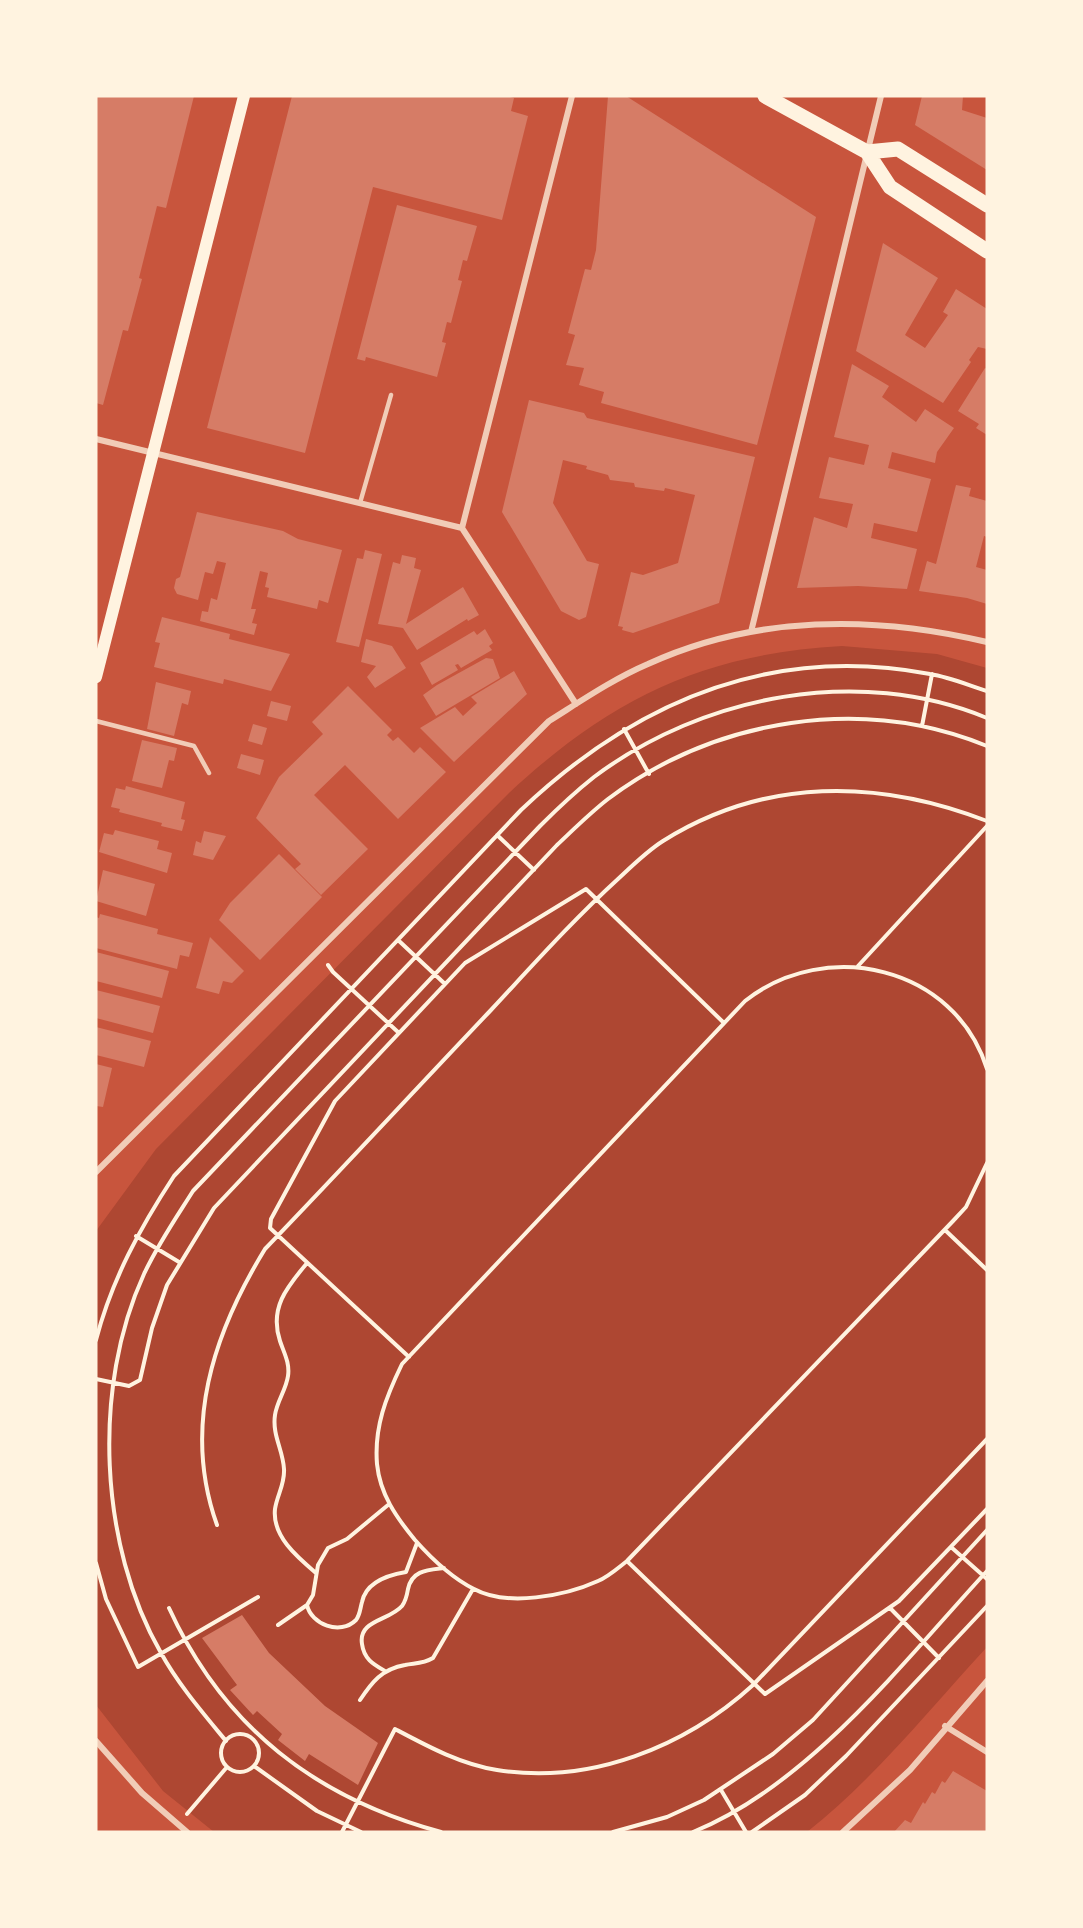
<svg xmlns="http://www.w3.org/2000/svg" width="1083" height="1928" viewBox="0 0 1083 1928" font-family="'IBM Plex Sans',sans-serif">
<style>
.green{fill:#ae4732}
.building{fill:#d67c66}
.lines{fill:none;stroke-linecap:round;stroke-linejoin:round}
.path{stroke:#fff3e0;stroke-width:4}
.service{stroke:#f1ccb7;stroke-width:4.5}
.minor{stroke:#f1ccb7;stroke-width:6}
.secondary{stroke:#fff3e0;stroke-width:12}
.primary{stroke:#fff3e0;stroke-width:15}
</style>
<rect width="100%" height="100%" fill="#c8553d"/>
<!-- green -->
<path class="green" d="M842,646L937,654L987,668V1647C929,1710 874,1779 807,1832H214L163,1791L96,1705V1231L156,1149L509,793C611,698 703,654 842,646Z"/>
<!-- building -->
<path class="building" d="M96,96H194L166,208L157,206L139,278L142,279L128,331L123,330L103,405L96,403Z
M292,96H506L514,98L511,111L528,116L502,220L373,187L305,453L207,428Z
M608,96H626L816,217L757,445L601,403L604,392L579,385L584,368L566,365L575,335L568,333L585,269L591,270L596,250Z
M922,96H963L962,110L987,118V170L915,125Z
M397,205L477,226L467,261L463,260L458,280L462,281L451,323L447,322L442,342L446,343L437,377L366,357L365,361L357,359Z
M883,243L938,278L905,335L925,348L948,315L943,312L956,289L987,309V349L978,347L969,360L971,362L943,403L856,351Z
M852,364L889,386L882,397L916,422L925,409L954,428L937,452L935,463L892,452L888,468L931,479L917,532L874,523L871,538L917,549L907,589L858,586L797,588L814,517L847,528L853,504L819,498L829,457L864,465L869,445L834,437Z
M985,368L987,369V435L976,428L979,424L958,411Z
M529,400L584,413L587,418L755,457L719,603L633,633L622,630L623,627L618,626L631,572L643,575L678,563L695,495L665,488L664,491L635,487L634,483L610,480L608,475L586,469L587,466L563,460L553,503L587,561L599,564L586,617L579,620L561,611L502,512Z
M956,485L971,488L969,496L987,501V537L984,536L976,567L987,570V604L967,598L919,591L927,561L936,564Z
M197,512L283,531L298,539L342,550L328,603L319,600L317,609L267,597L269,588L265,587L268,573L260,571L251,609H256L252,623L257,624L254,635L200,621L202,611L208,612L211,598L217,600L226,563L217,561L213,574L205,572L198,600L177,594L174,588L176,579L180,577Z
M365,550L382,554L359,647L336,642L357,558L363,559Z
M402,555L416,558L414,568L421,570L406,624L463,587L479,615L468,621L467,619L417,650L403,628L378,624L393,562L400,564Z
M162,617L230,634L229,639L290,654L271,691L224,679L223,684L154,667L160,643L155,642Z
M485,629L493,643L489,646L492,650L461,668L458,664L455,665L458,670L432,685L420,663L474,631L477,635Z
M366,639L392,646L406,668L375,688L367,677L376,666L361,662Z
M486,658L493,659L500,678L436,716L423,695L437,685Z
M514,671L527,694L454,762L420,728L455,707L463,716L477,703L471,697Z
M156,682L191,691L188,705L182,703L174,736L147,729Z
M348,686L392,730L387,735L393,741L398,737L414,753L420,747L446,772L398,819L345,765L314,795L368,849L321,895L295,869L301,864L256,818L279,777L323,734L312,722Z
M271,701L291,706L287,721L267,716Z
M253,724L267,728L262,745L248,741Z
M142,740L177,748L174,761L169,760L162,788L132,781Z
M241,754L264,760L260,775L237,768Z
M126,786L185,802L181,819L185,820L182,831L161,826L162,823L119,812L120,809L111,807L116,788L125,790Z
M115,830L159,841L157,849L172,853L167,873L99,852L104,833L113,835Z
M204,831L226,836L213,860L193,855L196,841L201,843Z
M279,854L322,897L260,960L219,920L230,903Z
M103,870L155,884L146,916L96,901Z
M100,914L158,929L157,934L193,943L189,957L180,955L177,969L96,948V917L99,918Z
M210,937L244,971L232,983L223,981L219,994L196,988Z
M96,952L169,971L162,998L96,981Z
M96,990L160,1006L153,1033L96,1018Z
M96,1027L151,1041L144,1067L96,1055Z
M96,1064L112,1068L103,1107L96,1106Z
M242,1615L269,1653L325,1706L378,1743L358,1785L309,1754L305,1761L278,1740L282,1734L257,1711L253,1715L230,1690L237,1685L202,1638Z
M953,1771L987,1791V1832H894L905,1820L911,1823L923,1802L925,1804L932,1792L935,1794L942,1781L945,1783Z"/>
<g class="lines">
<!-- path -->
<path class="path" d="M922,726L932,674
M624,729L649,774
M497,835L534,870
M398,940L445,984
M328,965L333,972L399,1033
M858,966L987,826
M987,1069C955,966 826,937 745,1001L402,1364C386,1397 374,1427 377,1464C380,1494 396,1517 415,1540C431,1558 452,1578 474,1589C507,1607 565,1596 598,1581C608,1577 618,1568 627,1561L953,1221L966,1207L987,1163
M945,1230L987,1270
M136,1236L179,1262
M307,1263C287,1287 269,1308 280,1341C284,1353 290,1363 288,1376C286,1390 277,1401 275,1415C272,1435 283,1450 284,1469C285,1484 277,1495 275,1509C272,1536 297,1557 316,1573
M96,1340C112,1279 140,1228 174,1176L521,810C636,701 771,644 930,674C949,677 968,685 987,691
M409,1357L270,1228L271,1219L335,1101L465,963L586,889L724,1023
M96,1379L129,1386L140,1380L152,1328L167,1285L214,1208L557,845C574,829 590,813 608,799C716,718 862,695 987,746
M217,1525C182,1427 213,1334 265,1249C341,1170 415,1090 491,1010C532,966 573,920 618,879C632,866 647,851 663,841C765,777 878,779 987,821
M951,1547L987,1579
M627,1561L765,1694L899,1601L987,1509
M96,1563L106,1599L138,1667L258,1597
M307,1605C311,1624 340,1636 356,1620C360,1615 360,1609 362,1602C366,1582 388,1575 406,1572L417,1543
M169,1608C224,1728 316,1798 441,1832
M890,1608L939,1658
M278,1625L307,1605L313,1595L318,1565L328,1548L347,1539L388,1505
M385,1671C373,1664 364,1659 362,1644C358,1620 389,1621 402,1606C405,1602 407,1595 408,1589C412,1570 428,1570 444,1568
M360,1700C372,1682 382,1669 405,1665C415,1663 423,1664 433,1658L473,1589
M221 1753a19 19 0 1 1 38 0a19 19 0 1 1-38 0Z
M226,1741C203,1713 178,1684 161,1653C99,1545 92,1387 144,1274C158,1244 176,1218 193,1191L540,826C557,809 575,792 594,777C703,695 859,665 987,718
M254,1766L317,1811L361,1832
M721,1790L746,1832
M187,1814L227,1767
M342,1832L395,1729C427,1746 460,1764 497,1770C590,1785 685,1747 753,1685L987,1439
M613,1832L667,1817L704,1800L773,1754L813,1720L987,1530
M693,1832C809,1785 904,1661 987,1571
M752,1832L805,1795L846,1756L987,1606"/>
<!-- service -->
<path class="service" d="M360,503L391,395
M96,721L194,746L209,773"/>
<!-- minor -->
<path class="minor" d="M572,96L462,528L576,704
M96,439L462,528
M751,632L881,96
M96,1172L549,721C581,701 613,679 648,664C755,615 874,615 987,642
M945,1726L987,1752
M96,1741L142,1793L187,1832
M843,1832L910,1770L987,1681"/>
<!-- secondary -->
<path class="secondary" d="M96,677L244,96"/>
<!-- primary -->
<path class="primary" d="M765,96L867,152L890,187L987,251
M867,152L898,149L987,205"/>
</g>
<!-- border -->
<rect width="1083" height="1928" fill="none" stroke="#fff3e0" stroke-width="195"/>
</svg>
